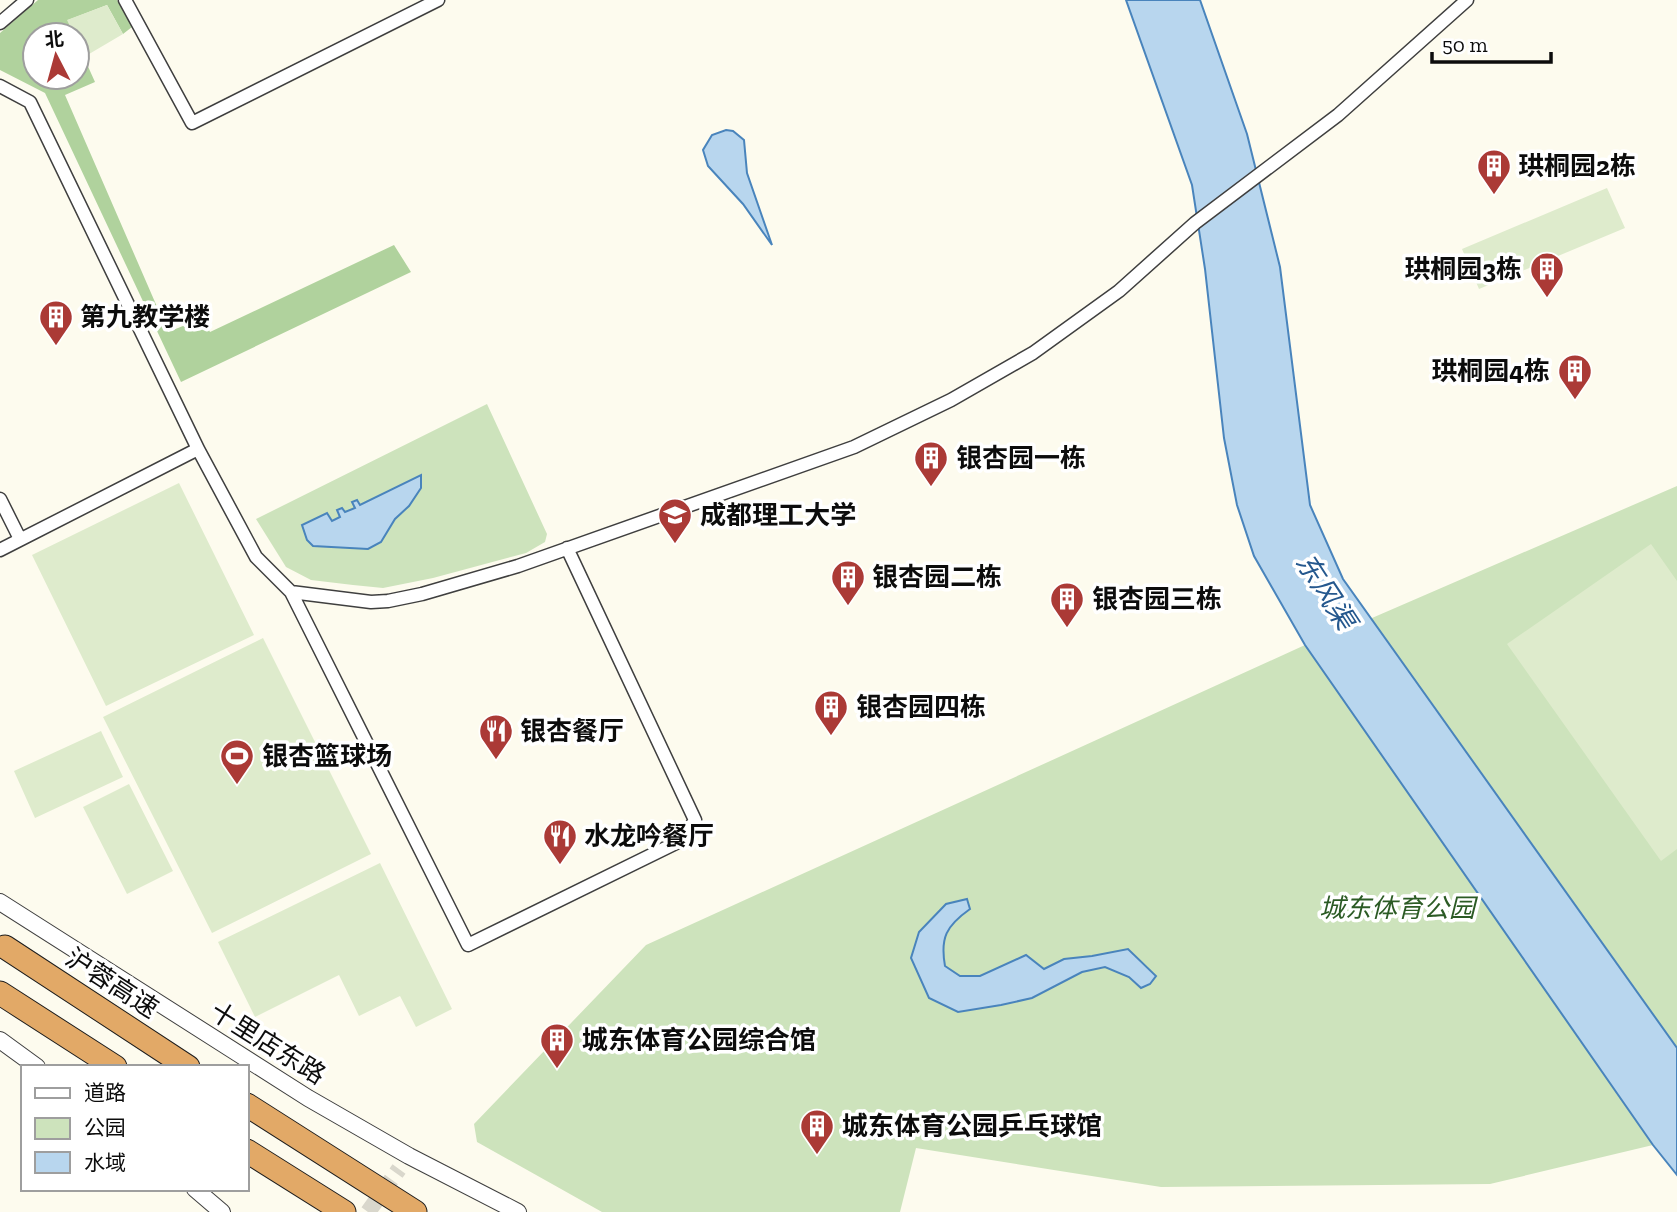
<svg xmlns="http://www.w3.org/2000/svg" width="1677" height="1212" viewBox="0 0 1677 1212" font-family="'Zilla Slab','Noto Sans SC',serif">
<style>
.green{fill:#cde3bc}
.forest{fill:#b0d29d}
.pitch{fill:#deebcc}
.water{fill:#b8d6ee;stroke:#4984bc;stroke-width:2}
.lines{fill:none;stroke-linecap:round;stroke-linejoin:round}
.tertiary-tunnel{stroke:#d9d7cc;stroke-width:16;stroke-dasharray:16 8;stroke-linecap:butt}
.minor-casing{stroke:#3f3f3f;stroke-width:15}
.tertiary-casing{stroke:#3f3f3f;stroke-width:18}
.motorway-casing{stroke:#1d1d1d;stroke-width:25}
.minor{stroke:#fff;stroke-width:12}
.tertiary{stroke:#fff;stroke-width:16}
.motorway{stroke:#e2a967;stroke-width:23}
.labels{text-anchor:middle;stroke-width:7;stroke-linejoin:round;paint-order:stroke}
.poi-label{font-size:26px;font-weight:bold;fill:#0c0c0c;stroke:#fff;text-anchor:start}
.park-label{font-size:26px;font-style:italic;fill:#2c5b25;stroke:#fff}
.street-label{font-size:26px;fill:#0c0c0c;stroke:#fff}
.water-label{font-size:28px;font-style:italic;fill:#25588e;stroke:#fff}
</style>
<rect width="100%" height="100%" fill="#fdfbee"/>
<!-- green -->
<path class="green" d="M487,404L547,534L545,542L526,553L433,578L383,588L353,585L311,580L286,567L256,519Z
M1677,486V1132L1653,1145L1490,1184L1161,1187L916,1148L900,1212H602L477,1142L474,1124L646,945L1305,645L1372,618Z"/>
<!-- forest -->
<path class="forest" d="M38,0H117L132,27L123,34L107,5L68,20L74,35H35V77H77V42L95,82L65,95L168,332L203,318L210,332L394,245L411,272L181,382L45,93L0,70V33Z"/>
<!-- pitch -->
<path class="pitch" d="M107,5L123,34L84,57L77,42V35H74L67,20Z
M1607,188L1625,228L1479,289L1462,249Z
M179,483L254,635L106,706L32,555Z
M1651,544L1677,581V849L1661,861L1507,644Z
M263,638L371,854L212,933L103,717Z
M101,731L123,777L35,818L14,771Z
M129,784L173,871L127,894L83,807Z
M380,863L452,1009L416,1027L400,996L359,1016L339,975L255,1017L218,942Z"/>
<!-- water -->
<path class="water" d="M1126,0H1200L1247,134L1280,267L1310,505L1343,579L1677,1048V1175L1653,1145L1305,645L1254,556L1237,505L1224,438L1205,269L1192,185Z
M726,130L733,131L744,140L747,173L772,245L743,204L708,166L703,150L712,135Z
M421,475V488L409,506L395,519L381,542L368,549L313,546L307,540L302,525L327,513L332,521L340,517L337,510L342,508L345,512L355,508L352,502L357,500L360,505Z
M967,899L970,909C946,926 940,938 945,966L960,976H980L1026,955L1044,969L1064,959L1092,956L1128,949L1156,976L1150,984L1141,988L1129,977L1105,967L1082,972L1032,998L1001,1005L958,1012L929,998L911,958L919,932L946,904Z"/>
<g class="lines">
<!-- tertiary-tunnel -->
<path class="tertiary-tunnel" d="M368,1212L399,1169"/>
<!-- minor casing -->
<g class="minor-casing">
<path id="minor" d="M125,0L192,123L438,0
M0,23L27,0
M0,86L30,102L198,449L256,557L291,592L371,602L388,601L422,594L518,566L854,447L951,400L1033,353L1119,291L1195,223L1338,115L1467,0
M0,499L20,539
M0,550L198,449
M291,592L468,945L682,840L695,820L567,548"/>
</g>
<!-- tertiary casing -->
<g class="tertiary-casing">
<path id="tertiary" d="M0,902L308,1098L409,1156L518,1212
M0,1040L37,1067
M195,1189L222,1212"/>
</g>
<!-- motorway casing -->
<g class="motorway-casing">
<path id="motorway" d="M5,947L188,1067
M0,993L115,1067
M247,1105L415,1212
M247,1151L344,1212"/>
</g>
<!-- minor -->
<use href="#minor" class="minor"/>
<!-- tertiary -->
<use href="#tertiary" class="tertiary"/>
<!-- motorway -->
<use href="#motorway" class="motorway"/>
</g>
<!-- icons -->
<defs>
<g id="building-pin" transform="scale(1.75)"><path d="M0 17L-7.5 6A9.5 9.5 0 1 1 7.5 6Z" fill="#ab3a36" stroke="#fff"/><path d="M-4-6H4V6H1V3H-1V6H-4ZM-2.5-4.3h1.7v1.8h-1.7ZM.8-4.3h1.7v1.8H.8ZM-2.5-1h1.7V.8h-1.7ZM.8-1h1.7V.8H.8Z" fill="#fff"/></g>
<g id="university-pin" transform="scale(1.75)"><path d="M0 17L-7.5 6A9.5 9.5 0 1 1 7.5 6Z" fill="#ab3a36" stroke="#fff"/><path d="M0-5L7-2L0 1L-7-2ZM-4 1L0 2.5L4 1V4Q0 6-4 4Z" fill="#fff"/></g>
<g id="restaurant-pin" transform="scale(1.75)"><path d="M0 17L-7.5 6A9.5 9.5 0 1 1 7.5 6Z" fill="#ab3a36" stroke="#fff"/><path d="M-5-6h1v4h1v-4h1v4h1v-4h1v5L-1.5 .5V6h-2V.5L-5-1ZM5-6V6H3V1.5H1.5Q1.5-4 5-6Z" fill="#fff"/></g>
<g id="stadium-pin" transform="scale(1.75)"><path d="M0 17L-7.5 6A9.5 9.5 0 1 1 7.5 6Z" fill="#ab3a36" stroke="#fff"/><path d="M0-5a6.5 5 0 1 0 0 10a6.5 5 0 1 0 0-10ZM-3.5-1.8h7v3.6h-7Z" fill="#fff"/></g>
</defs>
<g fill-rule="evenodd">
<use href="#building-pin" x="1494" y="166"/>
<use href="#building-pin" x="1547" y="269"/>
<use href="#building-pin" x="56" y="317"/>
<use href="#building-pin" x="1575" y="371"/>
<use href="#building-pin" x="931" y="458"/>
<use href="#university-pin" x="675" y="515"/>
<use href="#building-pin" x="848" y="577"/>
<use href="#building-pin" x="1067" y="599"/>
<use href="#building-pin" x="831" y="707"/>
<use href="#restaurant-pin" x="496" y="731"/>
<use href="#stadium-pin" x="237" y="756"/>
<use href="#restaurant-pin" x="560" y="836"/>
<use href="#building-pin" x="557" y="1040"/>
<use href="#building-pin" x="817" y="1126"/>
</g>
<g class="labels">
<!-- poi labels -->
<g class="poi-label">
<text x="1518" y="175">珙桐园2栋</text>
<text x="1522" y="278" text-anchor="end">珙桐园3栋</text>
<text x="80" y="326">第九教学楼</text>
<text x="1550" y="380" text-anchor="end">珙桐园4栋</text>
<text x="956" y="467">银杏园一栋</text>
<text x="700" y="524">成都理工大学</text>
<text x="872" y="586">银杏园二栋</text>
<text x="1092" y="608">银杏园三栋</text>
<text x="856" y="716">银杏园四栋</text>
<text x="520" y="740">银杏餐厅</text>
<text x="262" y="765">银杏篮球场</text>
<text x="584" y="845">水龙吟餐厅</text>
<text x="582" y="1049">城东体育公园综合馆</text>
<text x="842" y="1135">城东体育公园乒乓球馆</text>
</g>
<!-- park labels -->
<g class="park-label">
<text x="1397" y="917">城东体育公园</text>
</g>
<!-- street labels -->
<g class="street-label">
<text transform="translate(112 983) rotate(33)" y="9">沪蓉高速</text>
<text transform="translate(268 1043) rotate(32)" y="9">十里店东路</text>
</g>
<!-- water labels -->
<g class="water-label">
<text transform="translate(1326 591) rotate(57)" y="10">东风渠</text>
</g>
</g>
<!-- legend -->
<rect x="21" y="1065" width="228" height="126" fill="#ffffff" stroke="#9e9e9e" stroke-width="2"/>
<rect x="35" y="1088" width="35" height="10" fill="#ffffff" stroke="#9e9e9e" stroke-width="2"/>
<text x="84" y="1100" font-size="21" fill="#0c0c0c">道路</text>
<rect x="35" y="1118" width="35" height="21" fill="#cde3bc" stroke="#9e9e9e" stroke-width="2"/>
<text x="84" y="1135" font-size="21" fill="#0c0c0c">公园</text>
<rect x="35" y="1152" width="35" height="21" fill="#b8d6ee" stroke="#9e9e9e" stroke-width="2"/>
<text x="84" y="1170" font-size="21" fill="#0c0c0c">水域</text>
<!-- north arrow -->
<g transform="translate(56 56) rotate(354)"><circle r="33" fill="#ffffff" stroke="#9e9e9e" stroke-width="2"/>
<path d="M0-5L12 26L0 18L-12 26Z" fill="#ab3a36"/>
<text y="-10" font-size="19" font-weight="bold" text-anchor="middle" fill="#0c0c0c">北</text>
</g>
<!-- scale -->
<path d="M1432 52v10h119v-10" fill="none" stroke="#0c0c0c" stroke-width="3.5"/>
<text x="1442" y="52" font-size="21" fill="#0c0c0c" stroke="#ffffff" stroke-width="5" paint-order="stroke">50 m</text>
</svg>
